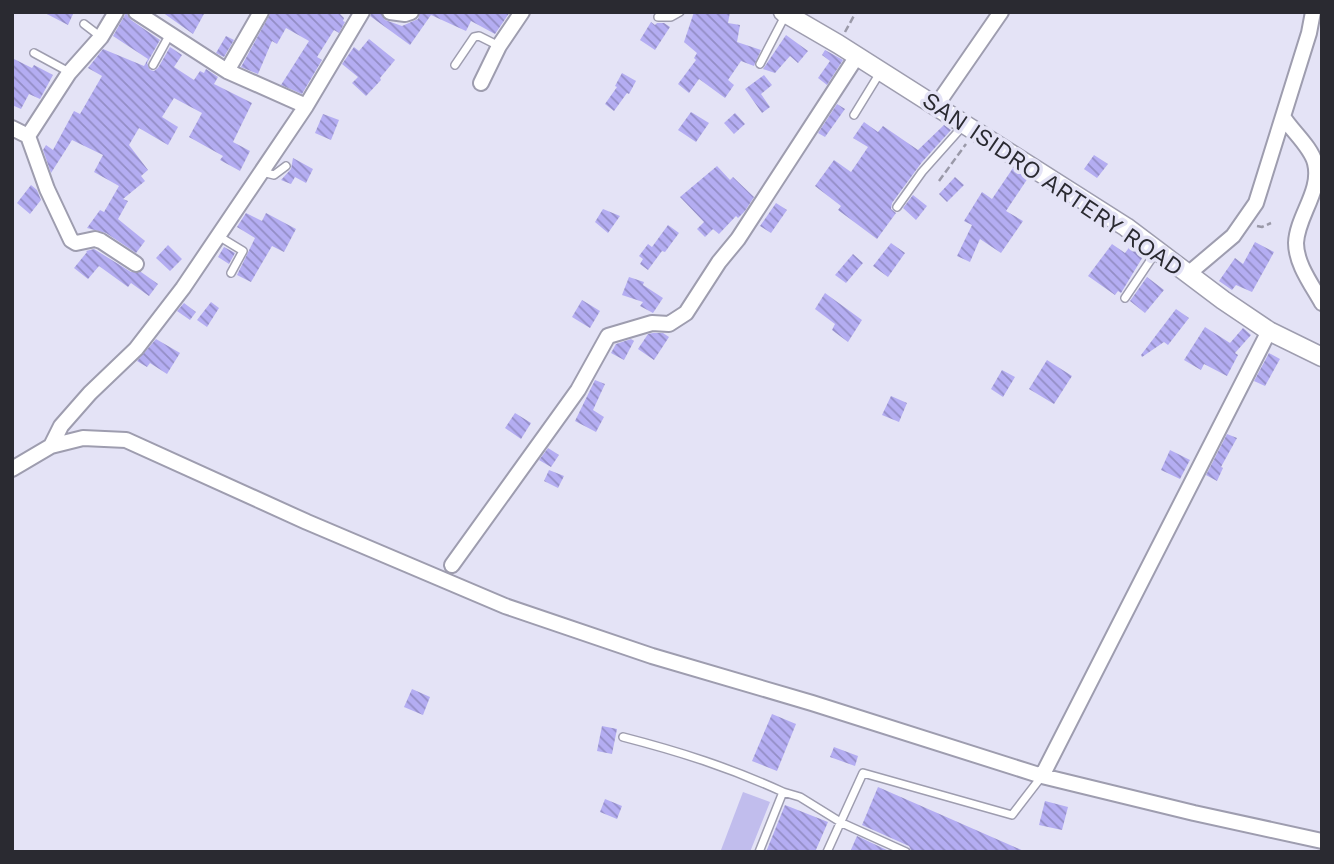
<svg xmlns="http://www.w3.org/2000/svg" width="1334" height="864" viewBox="0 0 1334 864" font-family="'Work Sans',sans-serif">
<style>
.pitch{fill:#c1bded}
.building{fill:url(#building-back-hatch)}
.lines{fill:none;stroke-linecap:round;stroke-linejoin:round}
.service-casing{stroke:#9e9daf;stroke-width:10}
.minor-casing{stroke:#9e9daf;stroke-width:18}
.tertiary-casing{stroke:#9e9daf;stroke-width:21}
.path{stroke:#9a99a8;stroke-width:2.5;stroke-dasharray:7 3.5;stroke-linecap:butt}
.service{stroke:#fff;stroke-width:7}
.minor{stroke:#fff;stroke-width:14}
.tertiary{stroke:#fff;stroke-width:18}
.labels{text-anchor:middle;stroke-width:7;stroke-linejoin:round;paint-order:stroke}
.street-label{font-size:24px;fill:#2a2a31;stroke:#e4e3f6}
</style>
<defs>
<pattern id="building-back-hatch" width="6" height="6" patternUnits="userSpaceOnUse" patternTransform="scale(1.75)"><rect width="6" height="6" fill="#b4adf2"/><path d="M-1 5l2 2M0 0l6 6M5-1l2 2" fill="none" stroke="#938dc5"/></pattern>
</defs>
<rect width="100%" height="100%" fill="#e4e3f6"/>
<!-- pitch -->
<path class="pitch" d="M743,792L770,802L750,852H727L721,850Z"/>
<!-- building -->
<path class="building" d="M43,12H74L68,25Z
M162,12H205L193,34Z
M271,12H338L344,18L343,21L345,22L339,33L334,30L317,57L322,60L302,94L281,85L309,41L286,28L277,44L272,41L258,74L241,67Z
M372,12H381L385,20L402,26L418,19L420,12H510L495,34L471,21L466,31L431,15L410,45L370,16Z
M694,12H730L728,23L740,25L737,42L761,50L754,66L741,61L728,80L734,85L725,98L699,79L689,93L678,84L696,60L694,58L697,53L684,42Z
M126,13L131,20L160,40L147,63L150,70L154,71L158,68L170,47L182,55L174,67L194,80L200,71L204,73L206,69L218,77L214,84L252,103L233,142L250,151L240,171L220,160L223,156L189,137L202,113L174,98L162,117L178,127L168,145L139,128L129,145L148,170L141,176L145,181L123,199L128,201L118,219L145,241L136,253L106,233L87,228L100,210L104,212L119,186L94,172L103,155L72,140L51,173L43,150L46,145L53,150L74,111L80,114L102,76L88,68L103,49L144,66L148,59L113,36Z
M651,22L655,25L657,23H664L670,27L655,50L640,40Z
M786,35L808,51L798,63L790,56L775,73L763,69Z
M226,36L234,40L224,57L216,53Z
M369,39L395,60L380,78L381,80L366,96L352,83L358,77L342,64L354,47L359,51Z
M825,50L843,60L827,85L818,78L830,61L822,55Z
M12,58L32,68L34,65L53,75L40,99L29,94L21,109L12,105Z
M622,73L636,81L629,94L627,93L614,111L605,104L617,87L615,86Z
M764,75L772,85L761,94L770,107L762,113L745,89Z
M837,104L845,109L825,137L818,133Z
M691,112L709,123L696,142L678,130Z
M735,113L745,124L734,134L724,123Z
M323,114L339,120L331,140L315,133Z
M864,122L878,132L883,126L918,150L944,125L951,130L922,162L892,203L891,209L896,213L877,239L838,210L841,206L815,186L834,160L851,172L868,147L853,138Z
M1094,155L1108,164L1097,178L1084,169Z
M293,158L313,169L306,183L295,177L291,184L281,180L291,169Z
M717,166L730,180L733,177L754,197L745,211L738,218L736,216L719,234L713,229L705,237L697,229L704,222L680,197Z
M1013,168L1028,178L1006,211L1023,221L1001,253L980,239L970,262L957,256L972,225L964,221L982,192L992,199Z
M955,177L964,185L947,202L939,194Z
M31,185L37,190L41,200L30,214L17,203Z
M913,195L927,206L916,220L903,208Z
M776,203L787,210L771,233L760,226Z
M603,209L620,216L608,233L595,222Z
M246,213L262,221L266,213L296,229L284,252L272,246L251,282L237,275L255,238L237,227Z
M668,225L679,233L665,252L662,251L648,270L640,264L643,259L639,256L648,244L652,247Z
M1255,242L1274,252L1252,292L1236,285L1232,290L1219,281L1235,258L1243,264Z
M891,243L905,253L888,277L873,266Z
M1112,244L1125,253L1131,245L1144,255L1121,293L1118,291L1115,295L1088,276Z
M168,245L182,259L170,271L156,258Z
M224,247L235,253L229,264L218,257Z
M94,249L131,272H141L158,284L149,296L131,283L128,287L99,266L88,279L74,268L87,252L86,251Z
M853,254L863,263L846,283L835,275Z
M629,277L644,282L643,285L663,298L653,313L640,306L643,302L622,295Z
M1147,277L1164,290L1145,313L1130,301Z
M825,293L862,320L848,342L832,330L835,324L815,309Z
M582,300L600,311L590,328L572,317Z
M211,302L219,308L207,327L197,320Z
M184,303L196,312L190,320L177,311Z
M1176,309L1189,318L1168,345L1164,342L1142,357L1141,355Z
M1205,327L1230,343L1243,328L1251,335L1235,353L1238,355L1227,376L1204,364L1201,370L1184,360Z
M653,333H663L669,337L654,360L638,349L648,334Z
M156,339L180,353L167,374L150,363L147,367L137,361Z
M631,339L634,341L624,360L611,353L616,344Z
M1269,353L1280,359L1265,386L1254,381Z
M1047,360L1072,376L1054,404L1029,389Z
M1002,370L1015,377L1003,397L991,389Z
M595,380L605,384L593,410L604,417L596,432L575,421Z
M891,396L907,403L899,422L882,415Z
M515,413L531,423L521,439L505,428Z
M1227,434L1237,438L1221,467L1223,468L1217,481L1206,475Z
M548,448L559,455L551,467L539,460Z
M1170,450L1190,460L1180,479L1161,470Z
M549,470L564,476L558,488L544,481Z
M412,689L430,697L423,715L404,707Z
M772,714L796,724L777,771L752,761Z
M602,726L617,729L612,754L597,751Z
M834,747L858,756L855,766L830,757Z
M878,787L1026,852H912L909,846L862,825Z
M605,799L622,806L617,819L600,812Z
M1045,801L1068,807L1062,830L1039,825Z
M785,805L828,822L815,852H766Z
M857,836L891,852H850Z"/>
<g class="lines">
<!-- service casing -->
<g class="service-casing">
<path id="service" d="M658,17H671L680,12
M84,24L101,37
M34,53L69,72
M760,64L786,14
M153,65L170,34
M455,65L474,37L479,36L499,46
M854,115L881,71
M262,172L274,175L286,166
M897,207L922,172L963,126
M220,237L243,251L231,273
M1125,298L1156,252
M623,737C681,752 728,767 783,792
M759,852L783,792L800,797L842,823L906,852
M827,852L863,773L1012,815L1042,776"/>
</g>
<!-- minor casing -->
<g class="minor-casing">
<path id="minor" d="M136,12L227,71L306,106L362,12
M390,12L405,14L411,12
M227,71L261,12
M481,83L499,46L522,12
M936,106L1001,12
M1284,118C1293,132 1311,147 1315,163C1322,191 1297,216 1296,243C1296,264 1312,285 1322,303
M12,128L28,136L69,73L101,37L116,12
M28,136L47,189L71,240L76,243L95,239L101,241L136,264
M1188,274L1233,236L1256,203L1309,33L1313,12
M51,446L61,426L90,393L136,349L183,288L306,106
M12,469L51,446L83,438L126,440L307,522L505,606L652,656L812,703L1042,776L1194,813L1322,841
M452,565L578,390L608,336L652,323L669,324L686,313L719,262L738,239L857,56
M1042,776L1269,331"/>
</g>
<!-- tertiary casing -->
<g class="tertiary-casing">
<path id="tertiary" d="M783,12L838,44L1126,227L1223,300L1269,331L1322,357"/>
</g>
<!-- path -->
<path class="path" d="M845,32L856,12
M939,181L966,144
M1257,226L1262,227L1271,223"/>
<!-- service -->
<use href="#service" class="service"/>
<!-- minor -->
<use href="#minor" class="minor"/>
<!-- tertiary -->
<use href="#tertiary" class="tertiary"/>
</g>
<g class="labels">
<!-- street labels -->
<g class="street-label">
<text transform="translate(1053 184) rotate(34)" y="8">SAN ISIDRO ARTERY ROAD</text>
</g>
</g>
<!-- border -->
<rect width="1334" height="864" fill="none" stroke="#2a2a31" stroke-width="28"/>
</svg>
